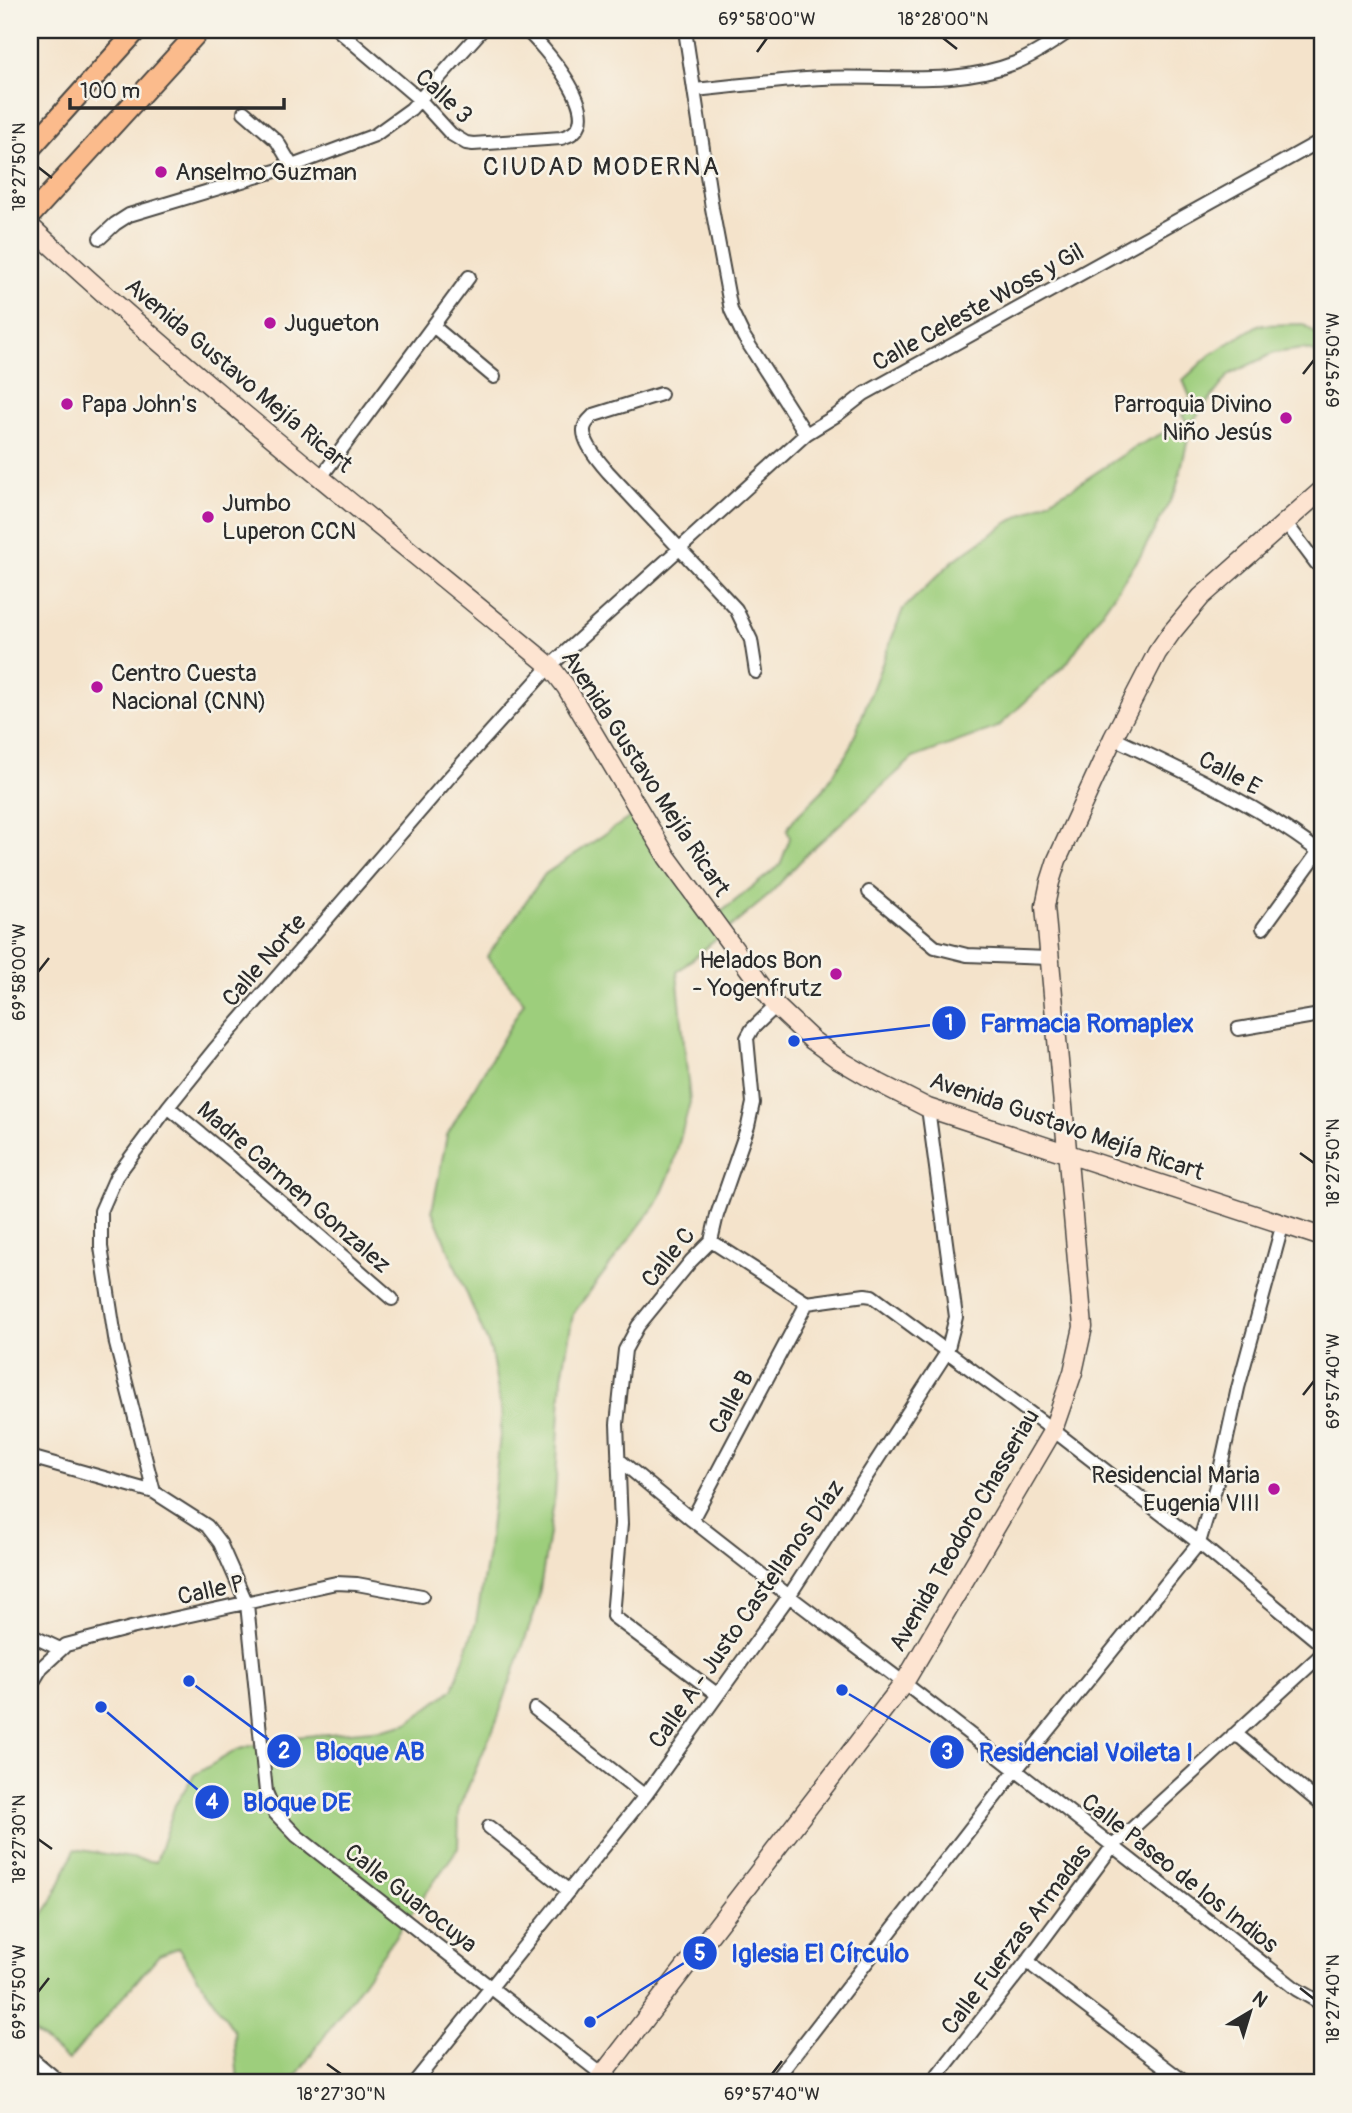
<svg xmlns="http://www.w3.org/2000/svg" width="1352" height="2113" viewBox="0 0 1352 2113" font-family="Pangolin,sans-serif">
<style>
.green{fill:#9dce7c;stroke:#647c54;stroke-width:2}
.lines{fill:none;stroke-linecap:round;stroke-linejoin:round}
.street-casing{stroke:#494743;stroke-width:16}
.secondary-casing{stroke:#494743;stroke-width:21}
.primary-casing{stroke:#494743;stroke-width:23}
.street{stroke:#fff;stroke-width:12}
.secondary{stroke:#fde4d1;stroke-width:18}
.primary{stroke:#fbbb8c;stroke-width:19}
.ticks{fill:none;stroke:#2b2b2b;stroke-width:2.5}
.poi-dot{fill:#b5179e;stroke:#f7f3e8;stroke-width:2.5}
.labels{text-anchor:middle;stroke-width:5;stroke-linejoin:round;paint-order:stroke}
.street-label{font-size:24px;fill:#2b2b2b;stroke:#f7f3e8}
.poi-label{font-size:24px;fill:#2b2b2b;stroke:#f7f3e8;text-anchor:start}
.neighbourhood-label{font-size:26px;letter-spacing:2px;fill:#2b2b2b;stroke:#f7f3e8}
.leader{fill:none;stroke:#1d4ed8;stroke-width:2.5}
.callout-dot{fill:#1d4ed8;stroke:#f7f3e8;stroke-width:2.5}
.mark-label{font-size:21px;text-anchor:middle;font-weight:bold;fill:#fff}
.callout-label{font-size:26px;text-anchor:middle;font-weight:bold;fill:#1d4ed8;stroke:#f7f3e8;stroke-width:5;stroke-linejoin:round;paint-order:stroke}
.neatline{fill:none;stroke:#2b2b2b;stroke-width:2.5}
.ticks-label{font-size:18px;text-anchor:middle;fill:#2b2b2b}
</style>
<rect width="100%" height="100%" fill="#f7f3e8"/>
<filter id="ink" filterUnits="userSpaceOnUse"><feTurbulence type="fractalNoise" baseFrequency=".0143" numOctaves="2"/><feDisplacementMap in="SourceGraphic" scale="14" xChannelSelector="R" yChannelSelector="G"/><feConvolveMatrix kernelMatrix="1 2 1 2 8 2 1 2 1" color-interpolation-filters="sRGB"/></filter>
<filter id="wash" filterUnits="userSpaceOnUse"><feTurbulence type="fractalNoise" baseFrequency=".00686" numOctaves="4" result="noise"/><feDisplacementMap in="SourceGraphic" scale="28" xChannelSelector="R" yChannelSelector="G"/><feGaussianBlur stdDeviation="1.57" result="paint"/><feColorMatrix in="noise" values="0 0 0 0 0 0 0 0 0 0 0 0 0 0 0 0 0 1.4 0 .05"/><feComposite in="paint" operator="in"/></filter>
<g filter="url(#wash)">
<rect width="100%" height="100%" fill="#f4e3cb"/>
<!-- green -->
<path class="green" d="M1303,324L1322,338V354L1303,349L1274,353L1230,374L1192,422L1176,490L1141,555L1067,663L998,727L913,758L807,854L767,897L677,972L690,1102L672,1169L659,1200L573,1314L562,1377L555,1495L538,1602L497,1720L459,1808L458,1848L441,1872L291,2083H238L234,2031L178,1948L159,1955L68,2061L30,2028V1933L50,1905L75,1849L156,1862L175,1805L194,1775L237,1750L274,1739L383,1729L408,1723L453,1689L476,1622L487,1558L502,1416L491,1351L432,1211L447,1135L524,1002L487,957L545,874L635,814L711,920L780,865L790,838L787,830L793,820L823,790L849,750L903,609L954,560L1007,523L1074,487L1135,447L1187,421L1182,416L1193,404L1183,380L1210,355L1258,325Z"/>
</g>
<g filter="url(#ink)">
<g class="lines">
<!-- street casing -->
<g class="street-casing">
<path id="street" d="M338,30L420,100L451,134L466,143L473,144L561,138C567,136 572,135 576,130C597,107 543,46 526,30
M685,30L712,208L731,310L744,337L806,434
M694,90C737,86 780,80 823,78C888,75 953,87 1015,63C1035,55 1054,42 1071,30
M244,112L277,141L292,166
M100,238L115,224L129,215L292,166L375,135L411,109L482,30
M433,326L494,377
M661,394L594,415C590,419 584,424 584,430C583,442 600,463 608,472L736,609L751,640L756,672
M321,477L469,277
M1286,523L1316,563L1322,567
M1113,738C1185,772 1259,805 1322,854
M869,892L935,947L967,955L1049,958
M1263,928L1319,851
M1238,1029L1320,1015L1322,1013
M168,1107L230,1158L392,1299
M711,1241L807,1303L865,1295L872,1296L1053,1430L1199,1543L1322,1645
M30,1457L154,1492L207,1526L220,1543L247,1604L266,1792L275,1813L297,1836L613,2083
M618,1459L692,1520L789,1596L904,1683L1296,1989L1322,2004
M154,1492L116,1344L101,1247V1211L116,1177L168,1107L214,1050L447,780L550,666L806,434L837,415L864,394L1322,140
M692,1520L807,1303
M30,1635L60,1649
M30,1687L42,1667L66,1645L131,1628L336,1583L357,1584L422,1596
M718,1695L613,1616L621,1524L617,1424L625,1350L638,1326L691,1261L711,1241L717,1215L748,1126L753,1103L747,1038L752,1029L776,1006
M535,1709L645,1796
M1233,1735L1241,1738L1322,1805
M489,1827L569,1891
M1028,1960L1035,1968L1186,2083
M30,2057L61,2083
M414,2083L645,1796L789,1596L947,1352L956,1317L928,1108
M773,2083L1015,1771L1199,1543L1218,1479L1238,1388L1283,1223
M932,2083L1028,1960L1112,1847L1322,1654"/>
</g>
<!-- secondary casing -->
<g class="secondary-casing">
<path id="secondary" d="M30,226C196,381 375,521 550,666L566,687L667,857L776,1006L812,1040L838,1059L879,1083L928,1108L1322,1237
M596,2083L904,1683L1053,1430L1073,1372L1083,1327L1045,906L1050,882L1057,860L1113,738L1157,653L1171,633L1201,597L1322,490"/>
</g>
<!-- primary casing -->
<g class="primary-casing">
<path id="primary" d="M30,149L137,30
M30,216L200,30"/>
</g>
<!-- street -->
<use href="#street" class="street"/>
<!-- secondary -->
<use href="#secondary" class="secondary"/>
<!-- primary -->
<use href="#primary" class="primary"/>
</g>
</g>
<!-- ticks -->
<path class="ticks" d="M943,38L957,49M757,52L767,38M38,167L52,178M1303,374L1314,360M38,972L49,958M1300,1153L1314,1163M1303,1395L1314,1381M38,1839L52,1849M1300,1988L1314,1999M38,1992L49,1978M327,2064L341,2074M772,2074L782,2061"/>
<!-- markers -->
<g class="poi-dot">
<circle cx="161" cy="172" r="7"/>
<circle cx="270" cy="323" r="7"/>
<circle cx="67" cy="404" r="7"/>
<circle cx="1286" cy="418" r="7"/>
<circle cx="208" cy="517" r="7"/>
<circle cx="97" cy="687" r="7"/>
<circle cx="836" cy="974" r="7"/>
<circle cx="1274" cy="1489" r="7"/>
</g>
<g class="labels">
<!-- street labels -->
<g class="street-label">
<text transform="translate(444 96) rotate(43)" y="8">Calle 3</text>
<text transform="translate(978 307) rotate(-29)" y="8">Calle Celeste Woss y Gil</text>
<text transform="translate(239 375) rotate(40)" y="8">Avenida Gustavo Mejía Ricart</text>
<text transform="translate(646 773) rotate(57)" y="8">Avenida Gustavo Mejía Ricart</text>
<text transform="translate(1230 773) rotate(28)" y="8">Calle E</text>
<text transform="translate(264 960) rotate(-49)" y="8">Calle Norte</text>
<text transform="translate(1067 1126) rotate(19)" y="8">Avenida Gustavo Mejía Ricart</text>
<text transform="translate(294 1187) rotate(41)" y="8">Madre Carmen Gonzalez</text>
<text transform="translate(668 1257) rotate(-51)" y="8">Calle C</text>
<text transform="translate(731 1402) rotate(-62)" y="8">Calle B</text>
<text transform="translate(964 1530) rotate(-60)" y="8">Avenida Teodoro Chasseriau</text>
<text transform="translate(211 1590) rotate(-12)" y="8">Calle P</text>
<text transform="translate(746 1614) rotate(-55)" y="8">Calle A - Justo Castellanos Díaz</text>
<text transform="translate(1180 1873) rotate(38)" y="8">Calle Paseo de los Indios</text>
<text transform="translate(411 1898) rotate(38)" y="8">Calle Guarocuya</text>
<text transform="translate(1016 1939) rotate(-53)" y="8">Calle Fuerzas Armadas</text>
</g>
<!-- poi labels -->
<g class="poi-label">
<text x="175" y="180">Anselmo Guzman</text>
<text x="284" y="331">Jugueton</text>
<text x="81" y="412">Papa John's</text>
<text x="1272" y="412" text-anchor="end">Parroquia Divino<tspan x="1272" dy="28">Niño Jesús</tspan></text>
<text x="222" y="511">Jumbo<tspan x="222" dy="28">Luperon CCN</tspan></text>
<text x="111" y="681">Centro Cuesta<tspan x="111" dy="28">Nacional (CNN)</tspan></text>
<text x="822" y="968" text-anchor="end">Helados Bon<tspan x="822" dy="28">- Yogenfrutz</tspan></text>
<text x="1260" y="1483" text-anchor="end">Residencial Maria<tspan x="1260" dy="28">Eugenia VIII</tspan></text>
</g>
<!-- neighbourhood labels -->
<g class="neighbourhood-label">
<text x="602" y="175">CIUDAD MODERNA</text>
</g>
</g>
<!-- callouts -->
<path class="leader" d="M794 1041L949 1023M189 1681L284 1751M842 1690L947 1752M101 1707L212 1802M590 2022L700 1953"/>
<g class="callout-dot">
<circle cx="794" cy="1041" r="7"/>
<circle cx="189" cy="1681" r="7"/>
<circle cx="842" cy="1690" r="7"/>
<circle cx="101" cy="1707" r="7"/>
<circle cx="590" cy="2022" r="7"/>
<circle cx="949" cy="1023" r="18"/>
<circle cx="284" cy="1751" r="18"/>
<circle cx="947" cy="1752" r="18"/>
<circle cx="212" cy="1802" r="18"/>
<circle cx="700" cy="1953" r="18"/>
</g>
<g class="mark-label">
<text x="949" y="1030">1</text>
<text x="284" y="1758">2</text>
<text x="947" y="1759">3</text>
<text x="212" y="1809">4</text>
<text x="700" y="1960">5</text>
</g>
<g class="callout-label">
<text x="1087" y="1032">Farmacia Romaplex</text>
<text x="370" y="1760">Bloque AB</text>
<text x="1086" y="1761">Residencial Voileta I</text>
<text x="297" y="1811">Bloque DE</text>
<text x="820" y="1962">Iglesia El Círculo</text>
</g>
<!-- margin -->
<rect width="1352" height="2113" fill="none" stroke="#f7f3e8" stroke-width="77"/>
<!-- north arrow -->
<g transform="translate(1250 2012) rotate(38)" stroke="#f7f3e8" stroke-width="5" paint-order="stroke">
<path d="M0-5L12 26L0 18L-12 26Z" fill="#2b2b2b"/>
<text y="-10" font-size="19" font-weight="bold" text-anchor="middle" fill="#2b2b2b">N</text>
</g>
<!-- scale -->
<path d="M70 98v10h214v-10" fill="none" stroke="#2b2b2b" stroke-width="3.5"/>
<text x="80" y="98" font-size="21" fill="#2b2b2b" stroke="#f7f3e8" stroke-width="5" paint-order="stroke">100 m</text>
<rect x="38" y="38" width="1276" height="2036" class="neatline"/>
<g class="ticks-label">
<text x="767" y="25">69°58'00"W</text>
<text x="943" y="25">18°28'00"N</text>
<text transform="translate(19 167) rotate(-90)" y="6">18°27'50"N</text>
<text transform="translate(1333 360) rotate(-90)" y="6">69°57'50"W</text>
<text transform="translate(19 972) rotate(-90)" y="6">69°58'00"W</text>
<text transform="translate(1333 1163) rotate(-90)" y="6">18°27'50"N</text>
<text transform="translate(1333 1381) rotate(-90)" y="6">69°57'40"W</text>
<text transform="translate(19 1839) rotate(-90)" y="6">18°27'30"N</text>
<text transform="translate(19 1992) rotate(-90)" y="6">69°57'50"W</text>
<text transform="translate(1333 1999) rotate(-90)" y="6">18°27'40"N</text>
<text x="341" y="2100">18°27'30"N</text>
<text x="772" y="2100">69°57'40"W</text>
</g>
</svg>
